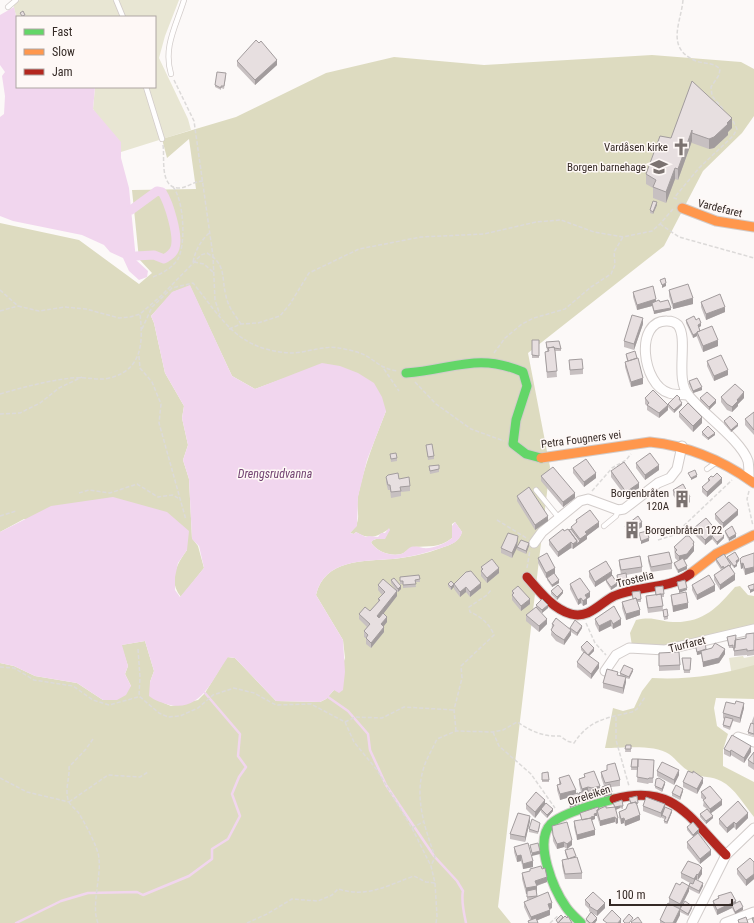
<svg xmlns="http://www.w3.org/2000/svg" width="754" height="923" viewBox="0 0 754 923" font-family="'Roboto Condensed',sans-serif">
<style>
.green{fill:#e8e6d3}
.forest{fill:#dddbc0}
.water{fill:#f1d6ee}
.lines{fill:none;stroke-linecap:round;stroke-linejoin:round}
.stream{stroke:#f1d6ee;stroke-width:2.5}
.canal{stroke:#f1d6ee;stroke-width:9}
.lane-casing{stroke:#d2ccca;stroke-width:6}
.street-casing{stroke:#d2ccca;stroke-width:11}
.fast-casing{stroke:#d2ccca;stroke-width:11}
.slow-casing{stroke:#d2ccca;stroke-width:11}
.jam-casing{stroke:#d2ccca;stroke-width:11}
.path{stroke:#dcdad9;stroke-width:1.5;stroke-dasharray:4 2;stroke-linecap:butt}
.lane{stroke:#fffefe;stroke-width:4.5}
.street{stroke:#fffefe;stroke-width:9}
.fast{stroke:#63d668;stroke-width:9}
.slow{stroke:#ff974d;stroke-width:9}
.jam{stroke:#b3261e;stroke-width:9}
.wall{fill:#c7c0c1}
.shaded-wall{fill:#a29c9d}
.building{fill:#e7dfe0;stroke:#a29c9d}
.labels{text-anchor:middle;stroke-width:3;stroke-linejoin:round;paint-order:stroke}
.poi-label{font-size:11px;fill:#352a26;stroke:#fef8f6;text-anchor:end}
.street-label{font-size:11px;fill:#352a26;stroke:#fef8f6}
.water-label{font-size:12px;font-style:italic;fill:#734472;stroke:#fef8f6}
</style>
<rect width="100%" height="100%" fill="#fcf9f8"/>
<!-- green -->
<path class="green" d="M20,0H179L165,36L159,58L188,119L191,130L121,152L93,109L95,87H155V17H17V20L13,4Z
M743,656L744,658L754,656V672L732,676L729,658Z"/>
<!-- forest -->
<path class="forest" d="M652,55L741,62L754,69V116L742,133L703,171L664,246L528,353L550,467L498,907L511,923H0V663L14,666L35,676L77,683L103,700L131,686L125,674L128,666L121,645L145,641L154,671L150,682L164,703L171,706L198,700L205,693L227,657L235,658L276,701L320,702L326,699L334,690L345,658L343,640L316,595C324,559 365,561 393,559C410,557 426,554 441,548C450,545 459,542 462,532L455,522L452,524V538C440,548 428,546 414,547C409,547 406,553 401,554C391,557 375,551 371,542L373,540L386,536L389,529C378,536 370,541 356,532L354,534L350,533C364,519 355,512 358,496C364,466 375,439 386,411L285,378L255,389L232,376L190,286L173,292L151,316L154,323L165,373L184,406L182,418L188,445L183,460L189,479L192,538L198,546L204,568L181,597C168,581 176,565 187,550L24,519L0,532V223L79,240L139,284L152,273L139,259L132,190L196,189L189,139L167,158L162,139L236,117L326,73L394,57L484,65Z
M740,586L748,595L754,596V627L668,647L632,646L630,633L636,620C654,616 657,621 673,622C703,623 717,608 735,587Z
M754,665V699L716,698L714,708L717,726L728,734L723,750V766L754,782V817C744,805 735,788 721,781C712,776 702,778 692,773C682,768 677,760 669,754C655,744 622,748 605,748L613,708L623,711L634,708L642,691L652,678C687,680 720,675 754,665Z"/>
<!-- water -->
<path class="water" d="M14,7L17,20V87H95L93,109L121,142V158L129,188L136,260L148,271L147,277L139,280L129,271L123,258L110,252L104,245L82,235L13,221L0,216V117L4,114L5,96L2,76L5,72L0,65V15Z
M190,285L232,376L255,389L322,363L340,366L358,373L374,383L382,397L386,411L367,460L358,497L357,526L350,533L354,534L356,532L366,537L369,536L378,537L381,533H385L389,528L390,530L385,539H375L371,542C375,551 391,557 401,554C405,553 407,549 411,547C415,546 420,547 423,548C433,549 445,544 452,538V526L455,522L462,532C460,542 450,545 441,548C426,553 410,557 393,559C365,561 324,559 316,595L343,640L345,672L343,690L339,693L334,690L326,699L320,702L276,701L235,658L228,657C211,681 200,716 163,703C158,701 154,700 149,696L150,682L154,671L145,641L122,645L128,666L125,674L131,686L126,695L117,700H103L77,683L35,676L14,666L0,663V532L51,506L113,497L167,512L189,531L187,550L178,563L175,577V590L180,597L204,568L199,546L192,539L189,479L183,460L188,445L182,418L184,406L165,373L154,323L151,316L172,292Z"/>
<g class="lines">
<!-- stream -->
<path class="stream" d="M328,697L348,711L368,734L370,750L386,785L434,856L457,881L463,891C461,900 464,914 466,923
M16,923L61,901L88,893L137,892L143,895L189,876L212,859V849L228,839L240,816L232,794L239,777L246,767L238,756L240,734L205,693"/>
<!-- canal -->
<path class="canal" d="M131,210L157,191L162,192C169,203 179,236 175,248C173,254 169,256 164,259L154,255L136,256"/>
<!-- lane casing -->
<g class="lane-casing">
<path id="lane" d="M116,0L123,17
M8,7L16,0
M171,74C163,47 176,26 184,0
M146,87L162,139
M707,469L718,461
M536,490L559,518
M604,526L616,516L618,510"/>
</g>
<!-- street casing -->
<g class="street-casing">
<path id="street" d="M687,395C682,394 674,395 669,393C642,385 634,320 667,321C672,321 675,322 678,325C689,340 674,379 689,396C703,414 741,440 748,461C749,466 749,474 749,479
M534,543L542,532L580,501L588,499L618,510L624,509L658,483L670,478L677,469L682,446
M605,671L616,655L629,648L665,650L754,629
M738,737L754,742
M692,923L726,855L754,828
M725,923L754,912"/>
</g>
<!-- fast casing -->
<g class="fast-casing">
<path id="fast" d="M406,373C452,370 477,352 523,372L527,386L516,420L513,444L526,454L541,458
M581,923C576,918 570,913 566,907C554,890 533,842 551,824C560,814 599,803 614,799"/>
</g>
<!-- slow casing -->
<g class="slow-casing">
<path id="slow" d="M682,208L716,221L754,227
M541,458L650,442C689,446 722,460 754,483
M690,574L716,554L754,535"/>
</g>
<!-- jam casing -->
<g class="jam-casing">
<path id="jam" d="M527,577C539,591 553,609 571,614C589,619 600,603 614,596C639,585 668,590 690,574
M614,799C674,783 689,818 726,855"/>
</g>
<!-- path -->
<path class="path" d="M683,0C681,23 665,48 696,61C704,64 713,62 720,69L719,75L711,87L712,96L724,110
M174,80L194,121L213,256L215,300L220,315
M163,145C165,157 159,188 179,188C187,188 194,181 203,181
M677,199L674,198L699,168L733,136L737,129L732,119
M660,224L679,237L754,258
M193,262C196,249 200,242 209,233
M194,262L204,264L213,272
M153,277C163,273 172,268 178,259C186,244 184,200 173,187
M0,290L18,306L39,311L65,307L86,309L119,318L130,317L140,314L162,295L201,255L207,253C227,265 221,277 226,296C228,307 235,315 241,324
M0,311L18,306
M142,329L152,307L172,288L193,283C223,320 237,350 291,353C306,353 324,345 339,348C346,349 354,351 360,353C376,359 377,368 398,371
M229,329L241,324L258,323L280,316L290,304L309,273L359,249L421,237L484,234L536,222L561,220L594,232L623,237L652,231L660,224L673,209
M494,353L505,338L522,324L534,318L565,309L591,287L611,274L615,265L614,252L623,237
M139,356L140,368L152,382L161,404L159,423L186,520
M384,369L399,391
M415,382L436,404L471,429L504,441
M0,394C24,387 47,381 71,378C82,377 91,379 102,379C105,379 110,378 113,377C143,368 143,340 140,314
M0,414L20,413L40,403L59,388L82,377
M592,491L612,468L626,460L631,454
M749,491L747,499L753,526
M79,493L89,490L110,493L137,484L158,497L173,495L181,500
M0,516L16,511
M497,520L528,539
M658,540L674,535L732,480
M527,568L530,550
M586,623L595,643L606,655
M138,649L140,677L139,696L159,713L168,717L180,716L198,708L213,695L234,688L254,693L276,705L311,704L345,722L354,742L377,770L412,828L431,866
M0,667L14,668L34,680L73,686L93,700L109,705L138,697
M616,717V740L629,786
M345,722L355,717L382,718L404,707L454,710
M456,731L454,710L462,678L461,666L494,635C490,624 480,616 470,612L469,607L487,595L491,590
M493,732L499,746L531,774L555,808
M93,739L86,749L69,767C70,778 64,791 69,802C71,806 75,809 78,812C84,821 99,849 99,859C101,878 91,907 98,923
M0,778L27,792L69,802
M69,802L108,775L140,777L148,772
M412,828L423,822
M247,923L267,914L292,899L318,901L332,895L338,889C367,898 386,886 414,876L426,882L435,883
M436,923L437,916L435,883L431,866L435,857C425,828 413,796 425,764C428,756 433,748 437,739L456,731L493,732L503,730L517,722C531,731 543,737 560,736L567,741L574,743C589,720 606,718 632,712L637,709L645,697
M550,923L559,915"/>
<!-- lane -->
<use href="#lane" class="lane"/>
<!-- street -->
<use href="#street" class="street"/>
<!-- fast -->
<use href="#fast" class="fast"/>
<!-- slow -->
<use href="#slow" class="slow"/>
<!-- jam -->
<use href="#jam" class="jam"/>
</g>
<!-- wall -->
<path class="wall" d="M259,43L277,65L255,85L237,66V61Z
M226,76L224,89L221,88V90L215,87V85Z
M692,81L732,128L728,132V135L714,148L709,149L692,143V141L678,180L675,179L666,203L653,198V188L646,184V174L671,138Z
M657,205L653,214L650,213V210Z
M669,290L693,304L673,309L669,296Z
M633,292L656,301L660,302L671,310L654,314L652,306L637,310L633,297Z
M701,302L725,312L706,320L701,307Z
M686,320H696L701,326L699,327L700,331L718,346L703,352L697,337V336L693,338L686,323Z
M643,324L634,350L624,347V341Z
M532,340H539V358H532Z
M546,342L561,349V351H555L557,377L547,378L545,352L548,351H547Z
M626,354L637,358L643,384L631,387L625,367V362L627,361Z
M569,360L583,369V374L570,375Z
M707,361L728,375L714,381L707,366Z
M689,381L702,390L693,393L689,384Z
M721,397L744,398L738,404V406L732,412L727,410L721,402Z
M645,398L668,410L659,418L647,410V406L645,404Z
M700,398L716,403L709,410L700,401Z
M680,400L682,405L674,413L668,407V404Z
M679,412L702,423L693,432L679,417Z
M754,412V435L745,425V419Z
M724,421L738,426L731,432L724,424Z
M702,432L715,435L708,440L702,435Z
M426,445L434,456V459L428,460Z
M390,454L397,458V461L391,462Z
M636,463L659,470L645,480L636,468Z
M429,466L439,469V472L430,474Z
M573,468L596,478L584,487L573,473Z
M611,471L639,488L626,497L611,477Z
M541,476L575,498L563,507L541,481Z
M386,477L399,479L410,486V491L401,492V496L391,498L390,490H388L386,482Z
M713,477L722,483L707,497L702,492V487L708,482V479Z
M673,490L690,502L682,508L673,495Z
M517,496L548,521L535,530L517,501Z
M715,514L738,515L723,528L715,519Z
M576,520L599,527L587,536V539L573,549L571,548L558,557L549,545V540L564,531L569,530L571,529V527L576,523Z
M625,526L642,527L637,530V535L630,539L625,531Z
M694,528L716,533L724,538L717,545L712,539L705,545L694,534Z
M725,531L736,537L729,541L725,533Z
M518,541L512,558L501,553V548Z
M694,542V551L687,559L684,560L687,569L678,573L674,565V563L678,561L675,558L674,547Z
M529,546L526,554L517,550V547Z
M754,553V572L745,575L743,568L741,569L740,564V559Z
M648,556L672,563V569L651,572L648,561Z
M727,557L739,561L737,563V566L734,568L730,563L731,567V568L735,580L720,590L714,580V575L721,570L716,562V559H727Z
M538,558L555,573L554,574L559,583L552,587L547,580L548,577L546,578L538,563Z
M619,560L642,567V572L626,575L627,583L618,584L617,575L621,574L619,565Z
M481,567L499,573L487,583L481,576Z
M589,571L612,575L617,586L611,590L606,582V580L595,587L589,577Z
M419,575L420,582H415L416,587L403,588V584H400V577Z
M391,580L401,589L397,592V596L383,614L387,622L383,626L384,632L371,648L366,644V638L364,637V631L367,627L359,619V614L370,611L378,602V599L382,595L378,590V585L396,590L391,583Z
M448,584H454L481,588L470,597L466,592L460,597L454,589V587L451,590L448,586Z
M570,584L590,597L587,599V604L583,606L581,603L578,605L570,589Z
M692,585L715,591L697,600L692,590Z
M655,587L664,594V597H662L663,610L668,616V619L664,620L663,611L648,613L646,601V596L655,595Z
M512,591L530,604L521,611L512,600Z
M551,591L563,593L557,600L551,594Z
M632,592L641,599V602H638L640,615L626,620L622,608V602L633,599Z
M671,595L688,608L673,612L671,600Z
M536,605L548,608L542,613L539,610L547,624L539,632L526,621V615L536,607Z
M614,606L621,625L613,629L611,626L599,632L595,624V619Z
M552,624L570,628H582L577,636L571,632V635L564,645L556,641L551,635Z
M754,633V655L747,656V655L734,656V650H733V648H729L727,637L736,640L746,638V634Z
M695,644L706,649L725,654L719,663L703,667L701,654L697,655Z
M581,647L594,651L589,656L599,668L591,679L577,667V662L584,653L581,650Z
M659,653L680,665V670L659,671Z
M682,658H691L690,673H684Z
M633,671L629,679L626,678V682L623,694L603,688V683L618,675L620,676V673Z
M744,708L740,723L733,721L730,730L723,727L724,719L723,718V713Z
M754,716V736L748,734V732L752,724V721Z
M626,745H631V752H625Z
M724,749L751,752L744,763L731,755L730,757L724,754Z
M754,752V770L748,766V760Z
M632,759L654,765L653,783H649L648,784L637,782L638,770H631Z
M657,771L679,775L674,785L657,776Z
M601,772L620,780V786L611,787L612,795L604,797L602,789V787L604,786L601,777Z
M542,773L549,780V782H542Z
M584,774L600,791L592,794L589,793L590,799V801L581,803L579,796V793L581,792L579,784V779L584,777Z
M559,778L576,794L580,804L570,808L567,798L560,800L557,790V785L559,784Z
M683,782L703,783L697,794L683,787Z
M665,784L662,792L655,788V786Z
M683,791L680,800L672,796V793Z
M701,792L722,805L711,813L713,818L706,824L700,817V814L707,809L703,806L704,800L701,798Z
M629,798L638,806H637L640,820L625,826L624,823L621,824L619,817V812L626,809L630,803Z
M613,803L623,806V809L620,808L616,810L618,823L616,824L615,822L600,826L597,816H595V819L592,820L595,835L577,840L574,827V821L582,820L580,813L606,808L614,807Z
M526,804H545L553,811L547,818L541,812V810L535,818L526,809Z
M643,806L665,809L672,812L667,824L664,823L665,819L662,818V816L661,818L643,811Z
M748,818L736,830L734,827L727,833L719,824V819Z
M530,821L525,842L510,839V834Z
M540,825L538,834L529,832V829Z
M552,826L572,845L567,849L564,847L557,849L553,841Z
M687,827L699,832L693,837L687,830Z
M687,842L711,855L700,864L687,848Z
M514,847L533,867L523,869L521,861L517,862L514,852Z
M565,850L576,858L582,873V879H565L562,866V860L567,859L565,853Z
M754,862V879L746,886L737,874V869Z
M530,869L547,882L537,886V896L552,908L550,909V915L537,920L538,923H528V921L530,920L524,907V902L530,899L527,900V894H526L522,879V873L530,872Z
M681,873L702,874L698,880L697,879L696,880L703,886L699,894L689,889V891L680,909L669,903V898L680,885L689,886L690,883L681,878Z
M718,896L736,903L743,910L735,914L732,908L717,915L713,906V901L718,898Z
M585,900L605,908L597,916L592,913L597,920L595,923H588L586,921V919L591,913L589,911V909L585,905Z
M692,908L688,916L680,912V909Z
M680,915L676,923H660V920Z"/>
<!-- shaded-wall -->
<path class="shaded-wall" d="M277,60V65L255,85V80Z
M732,118V128L728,132V135L714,148L709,149V139L727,123Z
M692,130V141L678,180V169Z
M675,168V179L666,203V192Z
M657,202V205L653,214V212Z
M666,283V286L662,288V285Z
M693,298V304L673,309V304Z
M656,299V305L652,303V306L637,310V305Z
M725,307V312L706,320V314Z
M671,308V310L654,314V311Z
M643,318V324L634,350V344Z
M701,323V326L698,328V325Z
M697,333V336L693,338V335Z
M718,340V346L703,352V346Z
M728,370V375L714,381V376Z
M643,378V384L631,387V382Z
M702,387V390L693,393V391Z
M744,392V398L738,404V406L732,412V407L737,400Z
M716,400V403L709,410V407Z
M682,403V405L674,413V410Z
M668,405V410L659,418V413Z
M702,417V423L693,432V426Z
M738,424V426L731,432V430Z
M715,433V435L708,440V438Z
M659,465V470L645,480V475Z
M596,473V478L584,487V482Z
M697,475V477L691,480V478Z
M722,478V483L707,497V492Z
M639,483V488L626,497V492Z
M575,493V498L563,507V502Z
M690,497V502L682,508V503Z
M738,510V515L723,528V523Z
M548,516V521L535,530V525Z
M599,522V527L587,536V539L577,546V544L580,541V539L585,532Z
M642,522V527L637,530V525Z
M637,530V535L630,539V534Z
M716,530V535L712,536V539L705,545V540Z
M736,534V537L729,541V538Z
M518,536L517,548L512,558V553Z
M724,536V538L717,545V542Z
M649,538V541L641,544V541Z
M577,541V546L573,549V544Z
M571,542V548L558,557V552Z
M694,542V551L687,559L679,562V556Z
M529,543V546L526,554V551Z
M739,559V561L736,564V561Z
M743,563V568L741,569V564Z
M737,564V566L734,568V566Z
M687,566V569L678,573V570Z
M754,567V572L745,575V569Z
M499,568V573L487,583V578Z
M555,568V573L546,578V573Z
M612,571V576L595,587V582Z
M735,574V580L720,590V585Z
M559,580V583L552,587V585Z
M481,583V588L470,597V592Z
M617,583V586L611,590V587Z
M454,584V587L451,590V587Z
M715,585V591L697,600V595Z
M401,586V589L398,592V589Z
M466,587V592L460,597V592Z
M687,588V590L679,593V590Z
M754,589V591L750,593V590Z
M397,591V596L377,622V616Z
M563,591V593L557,600V597Z
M590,592V597L587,599V604L583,606V601L585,595Z
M581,598V603L578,605V600Z
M530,599V604L521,611V606Z
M688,603V608L673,612V606Z
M548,605V608L542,613V610Z
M640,610V615L626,620V614Z
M387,617V622L381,630V624Z
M547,619V624L539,632V626Z
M621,619V625L613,629V624Z
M611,620V626L599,632V626Z
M582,626V628L577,636V633Z
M384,627V632L371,648V643Z
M571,630V635L564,645V640Z
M594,648V651L588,657V655Z
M725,649V654L719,663L703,667V662Z
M701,651V654L697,655V652Z
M599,663V668L591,679V674Z
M633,669V671L629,679V677Z
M626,677V682L623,694V688Z
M744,703V708L740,723V718Z
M751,746V752L744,763V758Z
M731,750V755L730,757V752Z
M679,770V775L674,785V780Z
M703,778V783L697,794V789Z
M665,782V784L662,792V789Z
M600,786V791L592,794V788Z
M588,787V792L582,794V789Z
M683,789V791L680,800V797Z
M576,790V795L560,800V794Z
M612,792V795L604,797V794Z
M545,800V805L541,809V810L535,818V812Z
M722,800V805L710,814V809Z
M580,802V804L570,808V805Z
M665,804V809L661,818V813Z
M620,806V808L615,810V807Z
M553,809V811L547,818V815Z
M672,810V812L667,824V822Z
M597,813V816H595V819L592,820L591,817L594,814Z
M748,813V818L736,830V824Z
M640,815V820L625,826V821Z
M530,816V821L525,842V837Z
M713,816V818L706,824V821Z
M615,817V822L600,826V821Z
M618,818V823L616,824V819Z
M624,818V823L621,824V819Z
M734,822V827L727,833V828Z
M699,829V832L693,837V835Z
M595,830V835L577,840V835Z
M572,840V845L567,849V844Z
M564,842V847L557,849V844Z
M711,850V855L700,864V859Z
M540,851V854L532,856V853Z
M521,855V861L517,862V856Z
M533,861V867L523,869V864Z
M702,868V874L698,880V875Z
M697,874V879L694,885V879Z
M754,874V879L746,886V880Z
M547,877V882L535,886V881Z
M703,883V886L699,894V891Z
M537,886V891L526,894V888Z
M689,886V891L680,909V904Z
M736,901V906L732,905V908L717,915V910Z
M552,903V908L548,910V904Z
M605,903V908L597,916V911Z
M692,906V908L688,916V914Z
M743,907V910L735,914V912Z
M680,909V915L676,923H673Z
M550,910V915L531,923V917Z
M597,918V920L595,923H592Z
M621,919V923H618Z"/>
<!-- building -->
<path class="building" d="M23,11L25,15L22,16L20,13Z
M256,40L259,43L261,41L277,60L255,80L237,61Z
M217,72L226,73L224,86H221V88L215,85Z
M692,81L732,118L727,123L728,124L714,137L709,139L692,133V130L678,169L675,168L666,192L653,187L656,180L646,174L660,136L671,138Z
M653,201L657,202L653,212L650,210Z
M665,278L666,283L662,285L660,280Z
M688,284L693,298L673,304L669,290Z
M653,286L656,299L637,305L633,292Z
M720,294L725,307L706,314L701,302Z
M659,300L660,302L668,300L671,308L654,311L652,303Z
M632,315L643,318L634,344L624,341Z
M694,316L696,320L699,318L701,323L698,325L700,331L697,332V333L693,335L686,320Z
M712,326L718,340L703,346L697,332Z
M532,340H539V356L532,355Z
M559,341L561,349L554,348V347L547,348L546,342Z
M554,347L555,351L557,371L547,372L545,352L549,351L548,348Z
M635,351L637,358L628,361L626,354Z
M721,355L728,370L714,376L707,361Z
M638,358L643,378L631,382L625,362Z
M582,359L583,369L570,370L569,360Z
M697,378L702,387L693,391L689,381Z
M735,384L744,392L737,400L738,401L732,407L727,404L721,397Z
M653,390L668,405L659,413L647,405L649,403L645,398Z
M707,392L716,400L709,407L700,398Z
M677,395L680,398L679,399L682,403L674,410L668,404Z
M688,403L702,417L693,426L679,412Z
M754,412V430L745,419Z
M730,416L738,424L731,430L724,421Z
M708,426L715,433L708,438L702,432Z
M432,444L434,456L428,457L426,445Z
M396,453L397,458L391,459L390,454Z
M650,453L659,465L645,475L636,463Z
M586,459L596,473L584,482L573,468Z
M624,462L639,483L626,492L611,471Z
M439,465V469L430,471L429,466Z
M553,467L575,493L563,502L541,476Z
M695,470L697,475L691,478L688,473Z
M398,473L399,479L409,477L410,486L400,487L401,491L391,492L390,485H388L386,477L388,475Z
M717,473L722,478L707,492L702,487L710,480L708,479L711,476L713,477Z
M683,484L690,497L682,503L673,490Z
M529,487L548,516L535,525L517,496Z
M729,502L738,510L723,523L715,514Z
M590,510L599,522L585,532L587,534L580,539L571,527L577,522L576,520Z
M638,516L642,522L637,525V530L630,534L625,526Z
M706,518L716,530L705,540L694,528Z
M732,526L736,534L729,538L725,531Z
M563,529L564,531L568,529L577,541L573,544L571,542L558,552L549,540Z
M571,529L580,541L577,544V541L569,530Z
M719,530L724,536L717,542L712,536Z
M647,531L649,538L641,541L639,533Z
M508,533L518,536L517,542L512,553L501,548Z
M686,536H689L694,542L693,544L694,545L687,554L679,556L675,552L677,550L674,547Z
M521,540L529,543L526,551L517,547Z
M669,552L672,563L651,567L648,556Z
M735,552L739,559L736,561L737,564L734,566L727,557Z
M547,553L555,568L546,573L538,558Z
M754,553V567L745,569L743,563L741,564L740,559L742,557Z
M724,554L731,565L729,566V565L724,568L723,566L722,568L716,559Z
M640,556L642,567L621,570L619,560Z
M683,558L687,566L678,570L674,563Z
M492,559L499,568L487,578L481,571L483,569L481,567Z
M606,561L612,571L595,582L589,571Z
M729,565L735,574L720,585L714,575Z
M471,571L481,583L470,592L466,587L460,592L454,584L466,572Z
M554,573L559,580L552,585L547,578Z
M626,573L627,580L618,582L617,575Z
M419,575L420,579L415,580L416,584L403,585V581H400V577Z
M612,575L617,583L611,587L606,580Z
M709,575L715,585L697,595L692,585Z
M394,578L401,586L398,589L391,580Z
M580,578L590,592L585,595L587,598L583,601L581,598L578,600L570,584Z
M383,579L397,591L377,616L379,618L383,613L387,617L381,624L384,627L371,643L366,638L368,635L364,631L370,624L359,614L365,607L370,611L380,600L378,599L385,592L378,585Z
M685,580L687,588L679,590L677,582Z
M451,581L454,584L451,587L448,584Z
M754,584V589L750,590L748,586Z
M558,585L563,591L557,597L551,591Z
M518,586L530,599L521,606L512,595L514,593L512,591Z
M663,586L664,594H661L656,595L655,587Z
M640,591L641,599L637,600L636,598L633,599L632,592Z
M686,592L688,603L673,606L671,595Z
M661,594L663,606L648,608L646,596Z
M636,598L640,610L626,614L622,602Z
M542,599L548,605L542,610L536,605Z
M614,606L621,619L613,624L611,620L599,626L595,619Z
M536,607L547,619L539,626L526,615Z
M667,609L668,616L664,617L663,610Z
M556,618L571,630L564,640L556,635L551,630L554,625L552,624Z
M575,620L582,626L577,633L570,628Z
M754,633V650L747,651V649L734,651L735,640L746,638V634Z
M736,635L735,648H733V645L729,646L727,637Z
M587,641L594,648L588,655L581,647Z
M705,642L706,649L697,652L695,644Z
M715,643L725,649L719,658L703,662L701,651L712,648Z
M584,652L599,663L591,674L577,662Z
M679,652L680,665L659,666V653Z
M682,658H691L690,670H684Z
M624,665L633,669L629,677L620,673Z
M607,669L618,672L617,675L626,677L623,688L603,683Z
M736,701L744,703L740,718L723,713L726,702L735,704Z
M725,717L733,719L730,727L723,725Z
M751,723L754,724V734L748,732Z
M732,735L751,746L744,758L731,750L730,752L724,749Z
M626,745H631V749H625Z
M754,752V764L748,760Z
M632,759H638V767H631Z
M638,759L654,760L653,778H649L648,779L637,777Z
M662,762L679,770L674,780L657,771Z
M615,763L620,780L605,783L601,772L607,770V765Z
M594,771L600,786L592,788L588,787L582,789L579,779L585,777L584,774Z
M688,771L693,773V771L703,778L697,789L683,782Z
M548,772L549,780H542V773Z
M569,775L576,790L560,794L557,785L561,784L559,778Z
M659,778L665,782L662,789L655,786L656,779Z
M610,784L612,792L604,794L602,787Z
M676,785L683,789L680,797L672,793Z
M710,786L722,800L710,809L703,800L706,798L701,792Z
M588,790L590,799L581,800L579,793Z
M536,792L545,800L535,812L526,804Z
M578,793L580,802L570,805L567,796Z
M637,796L638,803L636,804V802L631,803L629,798Z
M646,797L665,804L661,813L643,806Z
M622,800L623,806H620L615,807L613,803Z
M738,801L748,813L736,824L734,822L727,828L719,819Z
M636,802L640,815L625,821L624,818L621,819L619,812L626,809L628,804Z
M546,803L553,809L547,815L541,809Z
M606,806V808L615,807L618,818L616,819L615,817L600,821L597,810Z
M598,807L599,810H597V813L594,814L595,816L591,817L592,819L591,818L582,820L580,813Z
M665,807L672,810L667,822L664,821L666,817L662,815Z
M707,809L713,816L706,821L700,814Z
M518,813L530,816L525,837L510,834Z
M591,818L595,830L577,835L574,821Z
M532,819L540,823L538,832L529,829Z
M567,822L572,840L567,844L564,842L557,844L553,835L552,826Z
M693,822L699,829L693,835L687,827Z
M698,833L711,850L700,859L687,842Z
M528,843L533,861L523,864L521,855L517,856L514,847Z
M538,843L540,851L532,853L530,845Z
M573,848L576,856L568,859L565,850Z
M577,857L582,873L565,874L562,860Z
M750,858L754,862V874L746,880L737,869Z
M688,861L699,865L702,868L698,875L697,874L694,879L681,873Z
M541,866L542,869L545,868L547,877L535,881L537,886L526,888L522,873L530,871V869Z
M695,879L703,883L699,891L689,886L690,883L693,884Z
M682,882L689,886L680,904L669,898L676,883L680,885Z
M536,889L537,896L527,897V891Z
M548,892L552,903L548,904L550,910L531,917L524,902Z
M593,892L605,903L597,911L589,906L590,905L585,900Z
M731,892L736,901L717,910L713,901L719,898L718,896Z
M685,901L692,906L688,914L680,909Z
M740,901L743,907L735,912L732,905Z
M668,903L680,909L673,923H665L660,920Z
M612,910L621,919L618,923H607L603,920Z
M591,912L597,918L592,923H590L586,919Z
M629,914L633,918L629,923H625L623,921Z
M561,915L563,917L558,923L556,920Z
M565,916L567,918L568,916L572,923H558Z
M638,917L642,923H632L631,922Z
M746,917L748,923H739L738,920Z
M536,918L538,923H529L528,921Z
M752,918H754V923Z"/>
<!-- icons -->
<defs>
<g id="church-bare" transform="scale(1.38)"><path d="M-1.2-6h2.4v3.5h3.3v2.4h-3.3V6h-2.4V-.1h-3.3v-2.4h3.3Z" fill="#7b7270" stroke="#fef8f6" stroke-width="2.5" paint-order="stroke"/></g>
<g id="school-bare" transform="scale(1.38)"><path d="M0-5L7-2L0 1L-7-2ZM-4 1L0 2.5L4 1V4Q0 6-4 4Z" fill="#7b7270" stroke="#fef8f6" stroke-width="2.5" paint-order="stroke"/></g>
<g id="building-bare" transform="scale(1.38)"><path d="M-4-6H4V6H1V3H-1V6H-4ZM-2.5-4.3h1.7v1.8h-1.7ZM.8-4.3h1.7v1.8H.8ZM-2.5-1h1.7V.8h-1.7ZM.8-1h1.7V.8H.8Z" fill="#7b7270" stroke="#fef8f6" stroke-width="2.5" paint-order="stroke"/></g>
</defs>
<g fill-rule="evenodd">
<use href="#church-bare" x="681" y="147"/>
<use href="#school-bare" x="659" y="167"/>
<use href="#building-bare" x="682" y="499"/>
<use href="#building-bare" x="632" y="530"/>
</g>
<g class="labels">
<!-- poi labels -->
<g class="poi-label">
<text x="668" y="151">Vardåsen kirke</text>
<text x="646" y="171">Borgen barnehage</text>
<text x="669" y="497">Borgenbråten<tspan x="669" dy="13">120A</tspan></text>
<text x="645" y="534" text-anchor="start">Borgenbråten 122</text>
</g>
<!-- street labels -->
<g class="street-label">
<text transform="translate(720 208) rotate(14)" y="4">Vardefaret</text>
<text transform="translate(581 439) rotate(-7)" y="4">Petra Fougners vei</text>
<text transform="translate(635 579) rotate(-14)" y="4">Trostelia</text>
<text transform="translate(687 644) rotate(-14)" y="4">Tiurfaret</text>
<text transform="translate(589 795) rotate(-18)" y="4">Orreleiken</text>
</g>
<!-- water labels -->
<g class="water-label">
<text x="275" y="478">Drengsrudvanna</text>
</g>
</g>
<!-- legend -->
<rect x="16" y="16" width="140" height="72" fill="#fef8f6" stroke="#aea6a3"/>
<rect x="24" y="29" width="20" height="6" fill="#63d668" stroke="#aea6a3"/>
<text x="52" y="36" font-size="12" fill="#352a26">Fast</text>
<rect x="24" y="49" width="20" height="6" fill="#ff974d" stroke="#aea6a3"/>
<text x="52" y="56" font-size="12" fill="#352a26">Slow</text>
<rect x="24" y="69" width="20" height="6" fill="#b3261e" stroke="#aea6a3"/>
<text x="52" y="76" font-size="12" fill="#352a26">Jam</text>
<!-- scale -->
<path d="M610 899v6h122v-6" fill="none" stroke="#352a26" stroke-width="2"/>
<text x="616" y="899" font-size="12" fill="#352a26" stroke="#fef8f6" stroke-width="3" paint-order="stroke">100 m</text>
</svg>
